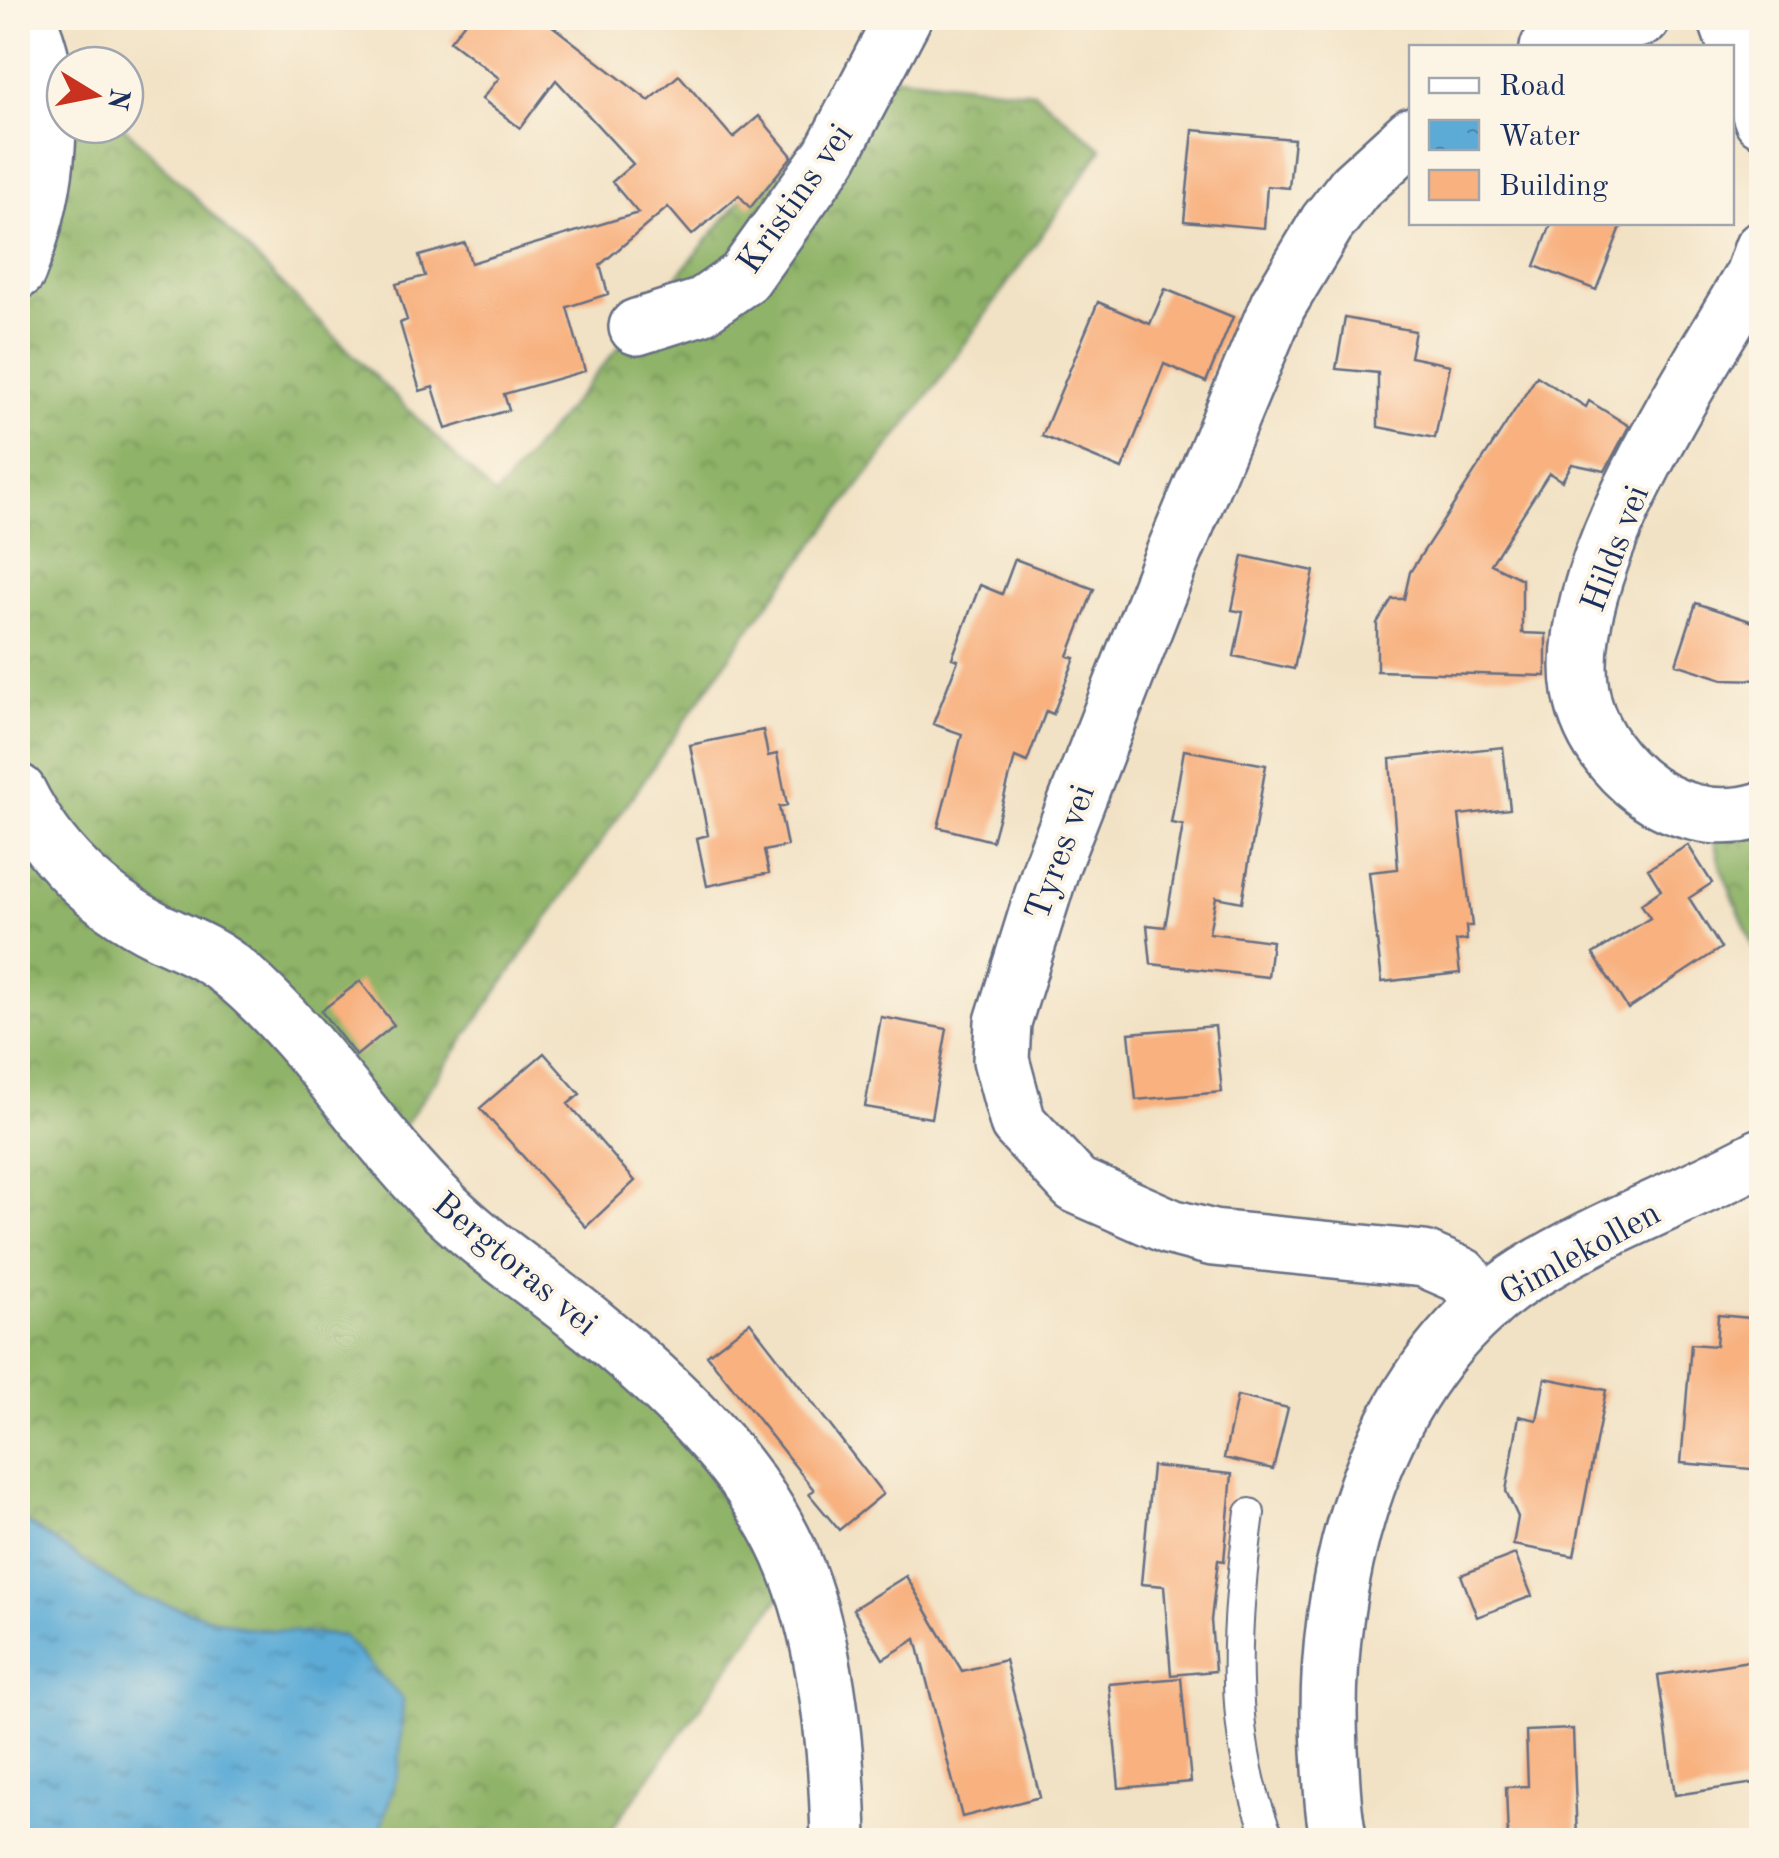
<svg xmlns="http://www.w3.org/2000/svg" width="1779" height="1858" viewBox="0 0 1779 1858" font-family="'Old Standard TT',serif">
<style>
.forest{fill:url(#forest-crowns);stroke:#557163;stroke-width:2.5}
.water{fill:url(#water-ripples);stroke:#3c6d9a;stroke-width:2.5}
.building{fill:#f8b17f}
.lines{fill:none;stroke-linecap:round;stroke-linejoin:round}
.lane-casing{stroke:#666e82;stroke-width:32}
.street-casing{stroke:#666e82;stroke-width:60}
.secondary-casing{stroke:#666e82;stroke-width:60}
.lane{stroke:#fff;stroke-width:28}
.street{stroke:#fff;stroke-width:55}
.secondary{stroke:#fff;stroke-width:55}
.labels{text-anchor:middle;stroke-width:8;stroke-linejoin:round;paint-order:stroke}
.street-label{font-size:35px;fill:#1b2f5e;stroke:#fcf5e5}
</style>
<defs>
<pattern id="forest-crowns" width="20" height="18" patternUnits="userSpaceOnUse" patternTransform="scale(2.5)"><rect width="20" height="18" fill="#8fb368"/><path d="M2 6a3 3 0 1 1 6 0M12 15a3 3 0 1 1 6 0" fill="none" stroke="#749259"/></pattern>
<pattern id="water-ripples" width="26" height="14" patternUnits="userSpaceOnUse" patternTransform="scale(2.5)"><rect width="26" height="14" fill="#5cabd6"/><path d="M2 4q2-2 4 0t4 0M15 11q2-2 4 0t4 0" fill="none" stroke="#4b8cb1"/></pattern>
</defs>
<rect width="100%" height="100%" fill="#fcf5e5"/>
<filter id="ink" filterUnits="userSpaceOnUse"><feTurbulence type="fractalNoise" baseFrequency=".01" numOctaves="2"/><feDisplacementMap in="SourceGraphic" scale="20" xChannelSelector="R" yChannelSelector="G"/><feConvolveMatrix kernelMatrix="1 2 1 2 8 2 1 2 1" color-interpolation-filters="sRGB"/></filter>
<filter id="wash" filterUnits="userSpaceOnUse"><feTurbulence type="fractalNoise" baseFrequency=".0048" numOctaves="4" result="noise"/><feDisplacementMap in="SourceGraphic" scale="40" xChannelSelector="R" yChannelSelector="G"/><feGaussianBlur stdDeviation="2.25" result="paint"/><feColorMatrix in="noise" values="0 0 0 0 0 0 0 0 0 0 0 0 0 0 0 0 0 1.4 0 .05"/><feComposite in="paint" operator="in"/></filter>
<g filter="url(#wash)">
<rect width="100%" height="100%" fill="#f2e2c5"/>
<!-- forest -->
<path class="forest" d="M18,31L65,125H122L495,496L747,192L890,76L1034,92L1102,149L931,392L746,633L403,1127L668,1402L784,1591L604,1840H377L386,1806L343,1636L245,1628L134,1595L18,1517Z
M1761,793V965L1721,868L1707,812Z"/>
<!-- water -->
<path class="water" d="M18,1517L134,1595L245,1628L343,1636L403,1700L399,1769L377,1840H18Z"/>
<g id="blocks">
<!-- building -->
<path class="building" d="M468,18H542L649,101L679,75L733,138L759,116L792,156L750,208L739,195L692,235L668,207L600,265L608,294L567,307L585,371L504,394L509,410L446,429L433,387L420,391L400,323L407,320L396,284L425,276L419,256L465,243L471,263L638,213L612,182L633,164L556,80L520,128L482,99L499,78L450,41Z
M1193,130L1294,139L1289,188L1267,186L1264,228L1184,221Z
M1552,222H1623L1596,290L1535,266Z
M1165,289L1233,317L1206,382L1164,364L1122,469L1042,436L1098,302L1150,324Z
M1345,318L1415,331L1410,357L1450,365L1435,438L1378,427V373L1336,369Z
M1537,376L1586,407L1589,401L1629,426L1605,471L1572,464L1562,481L1549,473L1491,564L1522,579V633L1546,634V676L1377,671V623L1392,599H1404L1410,572Z
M1243,556L1314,571L1294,669L1234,656L1243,612L1232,610Z
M1015,559L1094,589L1068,656L1075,658L1053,714L1046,711L1027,762L1015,757L992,841L938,827L962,734L933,724L958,660L952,658L980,585L1002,594Z
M1696,603L1762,625V680L1723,679L1676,664Z
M763,730L768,756L777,754L787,805L779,807L787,846L764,851L769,873L707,886L697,838L708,835L690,745Z
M1503,747L1510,809L1459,815L1472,926H1466L1467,940L1456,941L1460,973L1382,982L1369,872L1398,869L1390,759Z
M1184,750L1266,765L1242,902L1216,897L1209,933L1272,941L1268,977L1151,964L1147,925L1165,927L1183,825L1171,823Z
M1688,845L1712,883L1689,898L1721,948L1628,1009L1593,954L1650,918L1641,904L1661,890L1648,869Z
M360,981L394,1025L356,1056L321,1011Z
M881,1017L947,1029L931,1118L865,1107Z
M1215,1026L1222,1092L1136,1100L1129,1033Z
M544,1053L580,1094L568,1104L635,1181L586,1227L480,1108Z
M1718,1315L1760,1319L1755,1377L1762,1378V1470L1681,1463L1691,1344L1716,1346Z
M750,1322L883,1494L839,1530L809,1494L814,1490L707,1355Z
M1545,1378L1606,1390L1574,1556L1513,1545L1518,1517L1506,1491L1519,1416L1537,1420Z
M1237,1396L1288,1408L1273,1469L1224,1458Z
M1152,1466L1232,1474L1224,1561L1218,1560L1211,1620L1215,1671L1171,1675L1164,1586L1141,1584Z
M1515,1554L1532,1596L1477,1617L1461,1575Z
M906,1576L962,1671L1005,1660L1040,1797L962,1817L916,1639L883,1659L853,1609Z
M1762,1659V1782L1675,1795L1658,1675Z
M1181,1678L1191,1782L1119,1788L1109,1684Z
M1573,1729L1577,1840H1508L1506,1787L1528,1786L1526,1731Z"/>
</g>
</g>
<g filter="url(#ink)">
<use href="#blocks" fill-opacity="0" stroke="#666e82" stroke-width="2.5"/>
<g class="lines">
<!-- lane casing -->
<g class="lane-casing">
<path id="lane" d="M1250,1513C1235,1621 1226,1738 1270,1840"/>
</g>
<!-- street casing -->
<g class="street-casing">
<path id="street" d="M1726,18L1762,119
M1548,48L1643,18
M1412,135L1355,187L1327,223L1278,305L1167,570L1053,862L1003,1022L1001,1060L1018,1123L1076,1185L1171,1227L1213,1238L1424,1259L1461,1275L1487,1304
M1762,249L1753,275C1694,378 1561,571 1581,691C1587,728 1607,757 1634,781C1670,812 1716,824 1762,810
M18,271C48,195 63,95 27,18
M637,327L701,307L744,277L831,155L903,18
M18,792C49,855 96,900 160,932C188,945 214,955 238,976C317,1044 370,1135 444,1207C490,1251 543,1285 592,1325C667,1386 748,1462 789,1552C827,1637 837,1749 839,1840"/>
</g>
<!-- secondary casing -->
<g class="secondary-casing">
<path id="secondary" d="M1339,1840C1332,1811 1332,1781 1330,1750C1321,1581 1373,1373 1525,1275C1599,1228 1685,1198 1762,1156"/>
</g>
<!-- lane -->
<use href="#lane" class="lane"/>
<!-- street -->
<use href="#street" class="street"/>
<!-- secondary -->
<use href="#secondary" class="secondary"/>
</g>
</g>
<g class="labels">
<!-- street labels -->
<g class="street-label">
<text transform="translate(794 198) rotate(-55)" y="12">Kristins vei</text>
<text transform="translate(1614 548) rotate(-69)" y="12">Hilds vei</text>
<text transform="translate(1059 852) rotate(-70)" y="12">Tyres vei</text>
<text transform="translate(1579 1252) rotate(-29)" y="12">Gimlekollen</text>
<text transform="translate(516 1263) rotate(40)" y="12">Bergtoras vei</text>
</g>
</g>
<!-- margin -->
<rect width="1779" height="1858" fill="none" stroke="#fcf5e5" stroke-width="60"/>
<!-- legend -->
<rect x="1409" y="45" width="325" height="180" fill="#fcf5e5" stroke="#a2a6af" stroke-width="2.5"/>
<rect x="1429" y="78" width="50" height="15" fill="#ffffff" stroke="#a2a6af" stroke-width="2.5"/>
<text x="1499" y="95" font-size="30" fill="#1b2f5e">Road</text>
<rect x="1429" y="120" width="50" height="30" fill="url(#water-ripples)" stroke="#a2a6af" stroke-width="2.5"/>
<text x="1499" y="145" font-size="30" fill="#1b2f5e">Water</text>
<rect x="1429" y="170" width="50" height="30" fill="#f8b17f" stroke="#a2a6af" stroke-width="2.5"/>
<text x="1499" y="195" font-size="30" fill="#1b2f5e">Building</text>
<!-- north arrow -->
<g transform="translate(95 95) rotate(100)"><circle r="48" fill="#fcf5e5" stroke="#a2a6af" stroke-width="2.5"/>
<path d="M0-8L18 38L0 25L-18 38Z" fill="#c8321e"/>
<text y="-15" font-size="28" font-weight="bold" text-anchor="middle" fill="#1b2f5e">N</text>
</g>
</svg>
